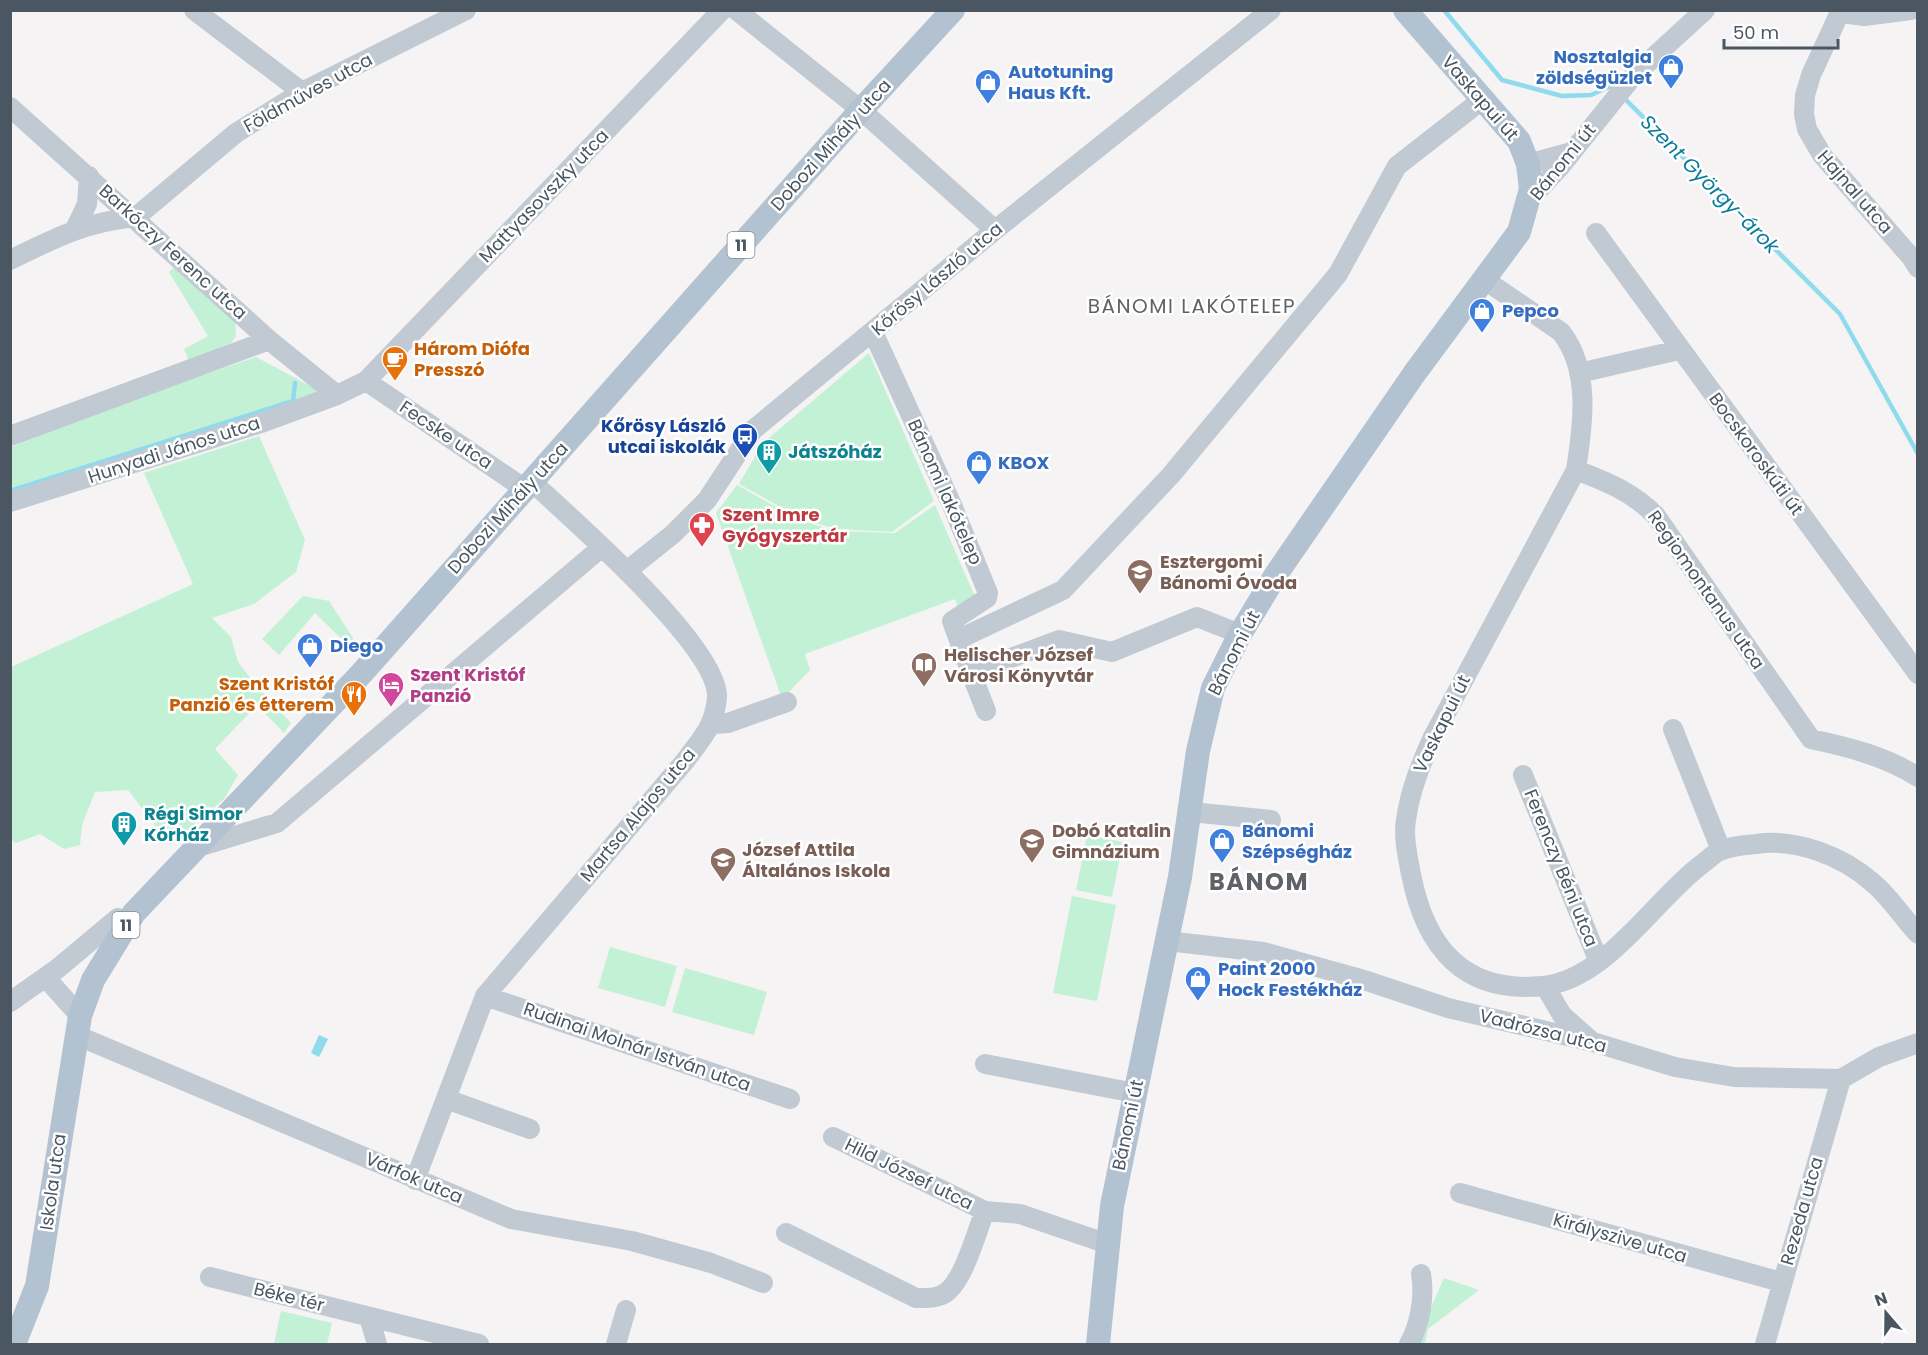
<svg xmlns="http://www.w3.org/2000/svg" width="1928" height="1355" viewBox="0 0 1928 1355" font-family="Poppins,sans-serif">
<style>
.green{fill:#c3f1d5}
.water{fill:#90daee}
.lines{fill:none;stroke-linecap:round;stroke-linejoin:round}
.stream{stroke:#90daee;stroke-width:4.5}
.minor{stroke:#c1cad2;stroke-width:20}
.major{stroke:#b3c2d1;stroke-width:24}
.labels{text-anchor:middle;stroke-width:5;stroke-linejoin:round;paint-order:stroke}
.shield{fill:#fff;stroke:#808990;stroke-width:1.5}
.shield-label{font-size:16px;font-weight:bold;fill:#4a5661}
.shop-label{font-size:18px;font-weight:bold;fill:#366cbe;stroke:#fff;text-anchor:start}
.street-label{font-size:18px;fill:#4a5661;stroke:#fff}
.food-label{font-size:18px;font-weight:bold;fill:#c56008;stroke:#fff;text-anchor:start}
.transit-label{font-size:18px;font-weight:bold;fill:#164399;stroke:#fff;text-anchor:end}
.culture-label{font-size:18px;font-weight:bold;fill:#0d838f;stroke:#fff;text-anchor:start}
.health-label{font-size:18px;font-weight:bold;fill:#be3a42;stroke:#fff;text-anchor:start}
.education-label{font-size:18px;font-weight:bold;fill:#785e54;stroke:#fff;text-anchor:start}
.hotel-label{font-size:18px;font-weight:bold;fill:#b23c85;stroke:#fff;text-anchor:start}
.water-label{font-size:20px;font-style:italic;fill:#0c7c9b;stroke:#fff}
.neighbourhood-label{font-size:20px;letter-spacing:1.5px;fill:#5f6368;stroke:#fff}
.district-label{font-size:24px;font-weight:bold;letter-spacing:1.5px;fill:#5f6368;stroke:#fff}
</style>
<rect width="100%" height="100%" fill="#f5f3f3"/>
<!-- green -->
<path class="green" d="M178,264L235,321L236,336L231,343L189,361L184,349L208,336L169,272Z
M869,353L934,501L892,532L837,529L804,520L739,484L763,443Z
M256,357L318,390L319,396L11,494V447L121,403Z
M259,436L305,540L296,572L254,604L212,618L231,637L238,662L254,683L291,723L284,733L257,705L215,749L238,775L224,799L170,845L128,790L95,792L82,825L80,845L64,849L40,834L16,843L10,839L11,667L193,584L144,473Z
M737,485L799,520L836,531L895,533L935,505L976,599L959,610L955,599L805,654L810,670L788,693L781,696L716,513Z
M303,596L329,601L360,649L356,653L315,613L279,655L262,639Z
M1087,835L1123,842L1112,897L1076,890Z
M1072,896L1116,905L1097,1001L1053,993Z
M610,947L677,966L665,1007L598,988Z
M685,968L767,992L754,1035L672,1012Z
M1444,1278L1479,1290L1428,1329L1425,1344H1415Z
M281,1311L332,1323L327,1344H274Z"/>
<!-- water -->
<path class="water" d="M319,1035L328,1039L319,1057L311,1053Z"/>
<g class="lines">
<!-- stream -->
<path class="stream" d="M1444,10L1502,80L1562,96L1591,95L1611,86L1616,90
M1624,98L1840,314L1918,454
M10,491L293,401L295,383"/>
<!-- minor -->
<path class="minor" d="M194,10L302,92
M736,10L861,110L995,230
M1841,10L1811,75L1805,95L1804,114L1807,129L1822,155L1911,257L1918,268
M1841,13L1864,16L1911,10
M10,107L269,340L337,395
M1528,164L1572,152
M1531,198L1560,167L1634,75L1705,10
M136,217L236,133L302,92L466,10
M75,229L87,204L89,176
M1596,233L1918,674
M10,260C55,238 85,222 136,217
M1485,280L1561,332C1591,370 1583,425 1576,470L1432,739C1420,766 1410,791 1406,820C1403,837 1408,858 1411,874C1425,947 1463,994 1543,986C1606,980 1654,900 1702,864C1708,860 1714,853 1720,851C1730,846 1745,845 1756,844C1796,838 1843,856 1873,883C1890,897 1903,918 1918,934
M873,332L952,505L988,593L987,598L952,621L971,673L1059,640L1112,652L1197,617L1240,634
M1579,373L1679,350
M366,381L525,489
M10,436L269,340
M1576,470C1607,482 1633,492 1656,516L1811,739C1848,747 1885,756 1918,777
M10,502L261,423L337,395L366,381L722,10
M628,570L673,534L707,500L753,430L995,230L1271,10
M959,639L1063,590L1171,475L1338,274L1397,166L1483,99
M971,673L986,711
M713,724L728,723L787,702
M1673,729L1721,850
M1523,775L1599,962
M1191,812L1271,820
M195,848L277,823L602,547
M1167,941L1263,952L1364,980L1448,1008L1593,1042L1675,1067L1734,1077L1841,1079L1879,1057L1918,1043
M46,978L80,1016
M1545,986L1562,1015L1589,1039
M485,996L790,1099
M10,1002L57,969L118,918
M76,1035L511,1219L632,1241L711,1263L763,1283
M985,1064L1135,1093
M446,1099L530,1129
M833,1137L985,1211L1020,1214L1108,1244
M415,1180L485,996L685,761C701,739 715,726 717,697C719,647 571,518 532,482
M1460,1193L1781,1282
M786,1233L916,1298C927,1298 939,1299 948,1291C965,1276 976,1233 985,1211
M210,1277L479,1344
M369,1317L377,1344
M616,1344L626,1310
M1409,1344C1420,1325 1425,1296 1421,1274
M1765,1344L1841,1079"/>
<!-- major -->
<path class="major" d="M14,1344L37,1286L80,1016L93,980L134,913L361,674L861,110L953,10
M1098,1344L1112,1206L1180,877L1198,751L1213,688L1240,634L1277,573L1414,374L1519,232L1531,189L1528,164L1519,141L1405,10"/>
</g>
<!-- icons -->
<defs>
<g id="shop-pin" transform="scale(1.35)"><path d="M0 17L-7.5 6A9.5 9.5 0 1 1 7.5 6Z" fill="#3f7fe0" stroke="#fff"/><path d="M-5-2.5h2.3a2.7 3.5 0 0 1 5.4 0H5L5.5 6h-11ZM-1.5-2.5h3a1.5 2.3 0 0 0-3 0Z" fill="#fff"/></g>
<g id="cafe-pin" transform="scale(1.35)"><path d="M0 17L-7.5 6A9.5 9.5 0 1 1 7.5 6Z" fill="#e8710a" stroke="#fff"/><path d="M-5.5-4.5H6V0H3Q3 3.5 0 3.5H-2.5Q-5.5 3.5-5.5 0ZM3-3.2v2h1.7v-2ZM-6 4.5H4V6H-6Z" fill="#fff"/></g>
<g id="bus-pin" transform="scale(1.35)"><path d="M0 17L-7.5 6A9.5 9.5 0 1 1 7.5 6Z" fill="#1a4fb4" stroke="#fff"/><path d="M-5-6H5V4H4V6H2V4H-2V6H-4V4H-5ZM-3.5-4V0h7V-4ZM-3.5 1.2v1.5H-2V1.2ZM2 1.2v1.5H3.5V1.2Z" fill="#fff"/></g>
<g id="building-pin" transform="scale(1.35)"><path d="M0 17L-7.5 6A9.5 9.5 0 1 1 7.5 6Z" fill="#0f9aa8" stroke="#fff"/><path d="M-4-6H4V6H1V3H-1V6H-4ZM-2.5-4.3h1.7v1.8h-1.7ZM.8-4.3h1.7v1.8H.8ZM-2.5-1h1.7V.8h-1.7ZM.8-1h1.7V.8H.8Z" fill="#fff"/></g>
<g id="pharmacy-pin" transform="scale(1.35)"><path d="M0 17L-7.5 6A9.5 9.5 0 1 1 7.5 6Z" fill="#e0444e" stroke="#fff"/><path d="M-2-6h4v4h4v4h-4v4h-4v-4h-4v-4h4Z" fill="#fff"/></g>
<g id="school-pin" transform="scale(1.35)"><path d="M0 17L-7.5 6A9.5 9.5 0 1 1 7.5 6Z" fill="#8d6e63" stroke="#fff"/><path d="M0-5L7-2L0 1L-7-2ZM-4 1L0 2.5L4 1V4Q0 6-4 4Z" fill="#fff"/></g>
<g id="library-pin" transform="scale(1.35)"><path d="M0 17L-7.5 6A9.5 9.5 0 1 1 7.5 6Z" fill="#8d6e63" stroke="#fff"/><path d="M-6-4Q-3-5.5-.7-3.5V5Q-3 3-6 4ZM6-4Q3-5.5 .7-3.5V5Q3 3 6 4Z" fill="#fff"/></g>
<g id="hotel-pin" transform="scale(1.35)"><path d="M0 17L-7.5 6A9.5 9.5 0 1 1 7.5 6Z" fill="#d1479c" stroke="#fff"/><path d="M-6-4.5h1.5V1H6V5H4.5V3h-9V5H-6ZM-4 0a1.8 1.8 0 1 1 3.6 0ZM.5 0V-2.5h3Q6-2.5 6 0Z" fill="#fff"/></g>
<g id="restaurant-pin" transform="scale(1.35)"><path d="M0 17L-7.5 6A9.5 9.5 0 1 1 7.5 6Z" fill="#e8710a" stroke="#fff"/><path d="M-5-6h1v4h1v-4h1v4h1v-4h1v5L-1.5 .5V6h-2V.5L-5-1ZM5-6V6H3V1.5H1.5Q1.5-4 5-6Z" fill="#fff"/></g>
</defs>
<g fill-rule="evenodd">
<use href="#shop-pin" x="1671" y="67"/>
<use href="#shop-pin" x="988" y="82"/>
<use href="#shop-pin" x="1482" y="311"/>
<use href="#cafe-pin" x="395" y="359"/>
<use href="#bus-pin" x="745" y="436"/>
<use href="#building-pin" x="769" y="452"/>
<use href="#shop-pin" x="979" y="463"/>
<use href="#pharmacy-pin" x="702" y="525"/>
<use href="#school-pin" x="1140" y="572"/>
<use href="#shop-pin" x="310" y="646"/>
<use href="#library-pin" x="924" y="665"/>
<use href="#hotel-pin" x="391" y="685"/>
<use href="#restaurant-pin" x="354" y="694"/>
<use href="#building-pin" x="124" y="824"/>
<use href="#school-pin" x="1032" y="841"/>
<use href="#shop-pin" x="1222" y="841"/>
<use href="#school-pin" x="723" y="860"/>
<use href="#shop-pin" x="1198" y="979"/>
</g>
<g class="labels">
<!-- shield labels -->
<g class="shield">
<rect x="727.5" y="232" width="27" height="26" rx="4.5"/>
<rect x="112.5" y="912" width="27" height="26" rx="4.5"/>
</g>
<g class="shield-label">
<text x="741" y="251">11</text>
<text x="126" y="931">11</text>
</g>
<!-- shop labels -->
<g class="shop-label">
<text x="1652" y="63" text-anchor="end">Nosztalgia<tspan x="1652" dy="21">zöldségüzlet</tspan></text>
<text x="1008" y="78">Autotuning<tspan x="1008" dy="21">Haus Kft.</tspan></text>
<text x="1502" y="317">Pepco</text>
<text x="998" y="469">KBOX</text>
<text x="330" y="652">Diego</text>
<text x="1242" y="837">Bánomi<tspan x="1242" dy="21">Szépségház</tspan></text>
<text x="1218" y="975">Paint 2000<tspan x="1218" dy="21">Hock Festékház</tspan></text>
</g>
<!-- street labels -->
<g class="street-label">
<text transform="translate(308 93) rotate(-29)" y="6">Földműves utca</text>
<text transform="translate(1480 98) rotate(49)" y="6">Vaskapui út</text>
<text transform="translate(831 145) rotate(-48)" y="6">Dobozi Mihály utca</text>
<text transform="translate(1563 162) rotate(-51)" y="6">Bánomi út</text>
<text transform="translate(1855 192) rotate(49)" y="6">Hajnal utca</text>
<text transform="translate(544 196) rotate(-46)" y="6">Mattyasovszky utca</text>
<text transform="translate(173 252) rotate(42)" y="6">Barkóczy Ferenc utca</text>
<text transform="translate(937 279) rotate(-40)" y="6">Kőrösy László utca</text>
<text transform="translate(446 435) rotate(34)" y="6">Fecske utca</text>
<text transform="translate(174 450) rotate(-18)" y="6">Hunyadi János utca</text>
<text transform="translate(1756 454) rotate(54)" y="6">Bocskoroskúti út</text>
<text transform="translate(945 492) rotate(66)" y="6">Bánomi lakótelep</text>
<text transform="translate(508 508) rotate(-48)" y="6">Dobozi Mihály utca</text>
<text transform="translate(1706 590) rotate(55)" y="6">Regiomontanus utca</text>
<text transform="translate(1234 653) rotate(-63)" y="6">Bánomi út</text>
<text transform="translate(1442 724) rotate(-64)" y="6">Vaskapui út</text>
<text transform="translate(638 815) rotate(-50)" y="6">Martsa Alajos utca</text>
<text transform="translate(1561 868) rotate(68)" y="6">Ferenczy Béni utca</text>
<text transform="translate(1543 1031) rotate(14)" y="6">Vadrózsa utca</text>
<text transform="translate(637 1047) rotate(19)" y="6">Rudinai Molnár István utca</text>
<text transform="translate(1128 1125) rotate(-78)" y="6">Bánomi út</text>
<text transform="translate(909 1174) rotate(26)" y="6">Hild József utca</text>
<text transform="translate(414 1178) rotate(23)" y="6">Várfok utca</text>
<text transform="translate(53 1182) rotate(-82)" y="6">Iskola utca</text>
<text transform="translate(1802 1211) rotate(-74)" y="6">Rezeda utca</text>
<text transform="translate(1620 1238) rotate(16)" y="6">Királyszive utca</text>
<text transform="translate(289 1297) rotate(14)" y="6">Béke tér</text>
</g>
<!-- food labels -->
<g class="food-label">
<text x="414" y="355">Három Diófa<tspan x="414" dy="21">Presszó</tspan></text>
<text x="334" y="690" text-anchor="end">Szent Kristóf<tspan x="334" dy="21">Panzió és étterem</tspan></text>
</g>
<!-- transit labels -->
<g class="transit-label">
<text x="726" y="432">Kőrösy László<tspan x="726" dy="21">utcai iskolák</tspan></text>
</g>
<!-- culture labels -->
<g class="culture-label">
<text x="788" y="458">Játszóház</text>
<text x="144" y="820">Régi Simor<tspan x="144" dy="21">Kórház</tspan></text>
</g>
<!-- health labels -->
<g class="health-label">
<text x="722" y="521">Szent Imre<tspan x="722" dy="21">Gyógyszertár</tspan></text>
</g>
<!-- education labels -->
<g class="education-label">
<text x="1160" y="568">Esztergomi<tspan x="1160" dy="21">Bánomi Óvoda</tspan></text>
<text x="944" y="661">Helischer József<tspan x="944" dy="21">Városi Könyvtár</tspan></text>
<text x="1052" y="837">Dobó Katalin<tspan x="1052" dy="21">Gimnázium</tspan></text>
<text x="742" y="856">József Attila<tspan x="742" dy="21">Általános Iskola</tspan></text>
</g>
<!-- hotel labels -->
<g class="hotel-label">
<text x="410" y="681">Szent Kristóf<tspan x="410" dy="21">Panzió</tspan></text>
</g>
<!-- water labels -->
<g class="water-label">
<text transform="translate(1710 184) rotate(45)" y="7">Szent György-árok</text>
</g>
<!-- neighbourhood labels -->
<g class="neighbourhood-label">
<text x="1192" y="313">BÁNOMI LAKÓTELEP</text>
</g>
<!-- district labels -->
<g class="district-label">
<text x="1259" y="890">BÁNOM</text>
</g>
</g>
<!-- border -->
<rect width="1928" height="1355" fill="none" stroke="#4a5661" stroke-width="24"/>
<!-- north arrow -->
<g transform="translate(1886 1313) rotate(340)" stroke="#ffffff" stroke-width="4.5" paint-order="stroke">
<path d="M0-4.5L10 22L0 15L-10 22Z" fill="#4a5661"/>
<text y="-9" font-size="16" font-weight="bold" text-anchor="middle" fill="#4a5661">N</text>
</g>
<!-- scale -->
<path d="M1724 39v9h114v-9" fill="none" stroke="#4a5661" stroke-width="3"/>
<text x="1733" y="39" font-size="18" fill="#4a5661" stroke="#ffffff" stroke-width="4.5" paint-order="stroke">50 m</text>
</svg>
